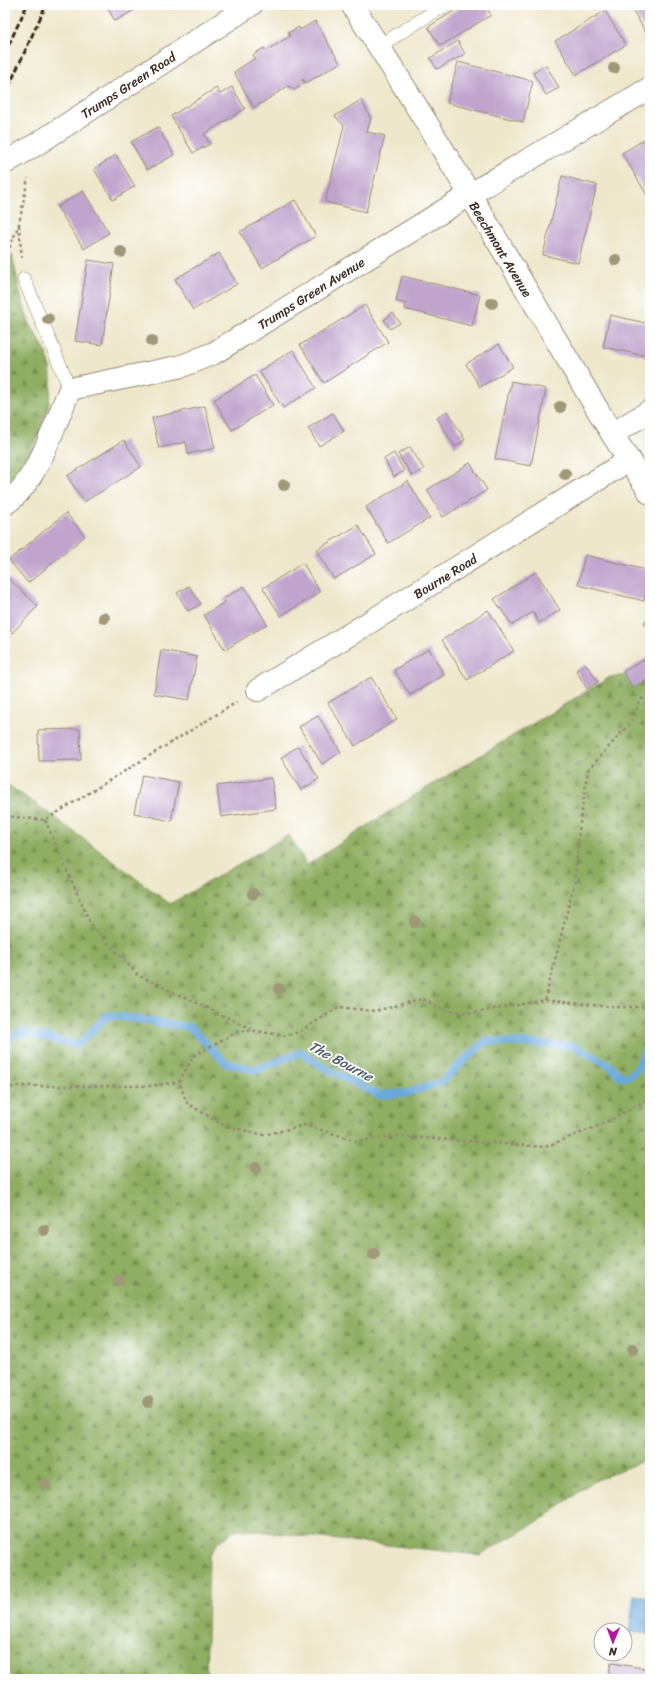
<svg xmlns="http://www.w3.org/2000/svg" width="655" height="1684" viewBox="0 0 655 1684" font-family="Sriracha,sans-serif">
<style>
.forest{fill:url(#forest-firs);stroke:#656c40}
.water{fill:url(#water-ripples);stroke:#52697c}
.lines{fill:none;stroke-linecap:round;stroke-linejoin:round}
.stream{stroke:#69a8db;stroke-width:8}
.building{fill:#c0a4cd}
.service-casing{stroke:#948874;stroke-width:14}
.minor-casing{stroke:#948874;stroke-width:24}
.tertiary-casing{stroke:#948874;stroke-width:24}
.path{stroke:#948874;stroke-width:2.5;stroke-dasharray:3 3;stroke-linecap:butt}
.service{stroke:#fff;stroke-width:13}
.minor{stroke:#fff;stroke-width:22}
.tertiary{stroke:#fff;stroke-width:22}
.rail{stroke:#3b2a1e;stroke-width:3;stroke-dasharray:6 3;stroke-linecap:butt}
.tree{fill:#9f9979}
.labels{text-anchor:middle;stroke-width:3.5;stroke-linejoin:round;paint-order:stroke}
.street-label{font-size:13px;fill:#3b2a1e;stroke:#fff}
.water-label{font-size:14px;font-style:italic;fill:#4d5c6a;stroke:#fff}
</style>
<defs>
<pattern id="forest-firs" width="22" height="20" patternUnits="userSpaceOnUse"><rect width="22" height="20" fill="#8fae62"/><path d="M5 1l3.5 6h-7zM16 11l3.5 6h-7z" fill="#768e50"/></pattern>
<pattern id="water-ripples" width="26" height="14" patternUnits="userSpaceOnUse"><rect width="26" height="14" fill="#69a8db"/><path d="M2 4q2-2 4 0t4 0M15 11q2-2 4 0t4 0" fill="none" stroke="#5889b1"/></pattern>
</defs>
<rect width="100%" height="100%" fill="#fff"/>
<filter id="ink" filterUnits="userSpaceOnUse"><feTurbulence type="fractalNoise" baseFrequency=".025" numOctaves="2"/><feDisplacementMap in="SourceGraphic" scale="8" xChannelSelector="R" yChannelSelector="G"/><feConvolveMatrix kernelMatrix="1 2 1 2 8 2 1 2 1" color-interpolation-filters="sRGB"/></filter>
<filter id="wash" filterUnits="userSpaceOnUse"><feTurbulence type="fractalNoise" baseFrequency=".012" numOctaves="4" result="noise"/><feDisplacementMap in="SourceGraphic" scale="16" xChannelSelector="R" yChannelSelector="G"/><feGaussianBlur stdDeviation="0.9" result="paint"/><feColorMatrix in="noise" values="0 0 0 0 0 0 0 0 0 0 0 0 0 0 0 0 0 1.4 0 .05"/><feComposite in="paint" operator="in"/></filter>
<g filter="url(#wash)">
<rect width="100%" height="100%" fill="#eee7cb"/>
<!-- forest -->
<path class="forest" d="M12,254C17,276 20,298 28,319C34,334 45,346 49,362C59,404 32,458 5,487V275Z
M650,673V1458L592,1482L547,1516L480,1555L237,1529L218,1542L209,1556L206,1679H5V783L49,813L170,904L289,835L307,865L415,795L610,677Z"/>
<!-- water -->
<path class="water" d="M634,1595L650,1597V1634L629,1632Z"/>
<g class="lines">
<!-- stream -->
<path class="stream" d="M5,1039L22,1032L78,1045L108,1015L190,1027L226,1063L256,1070L301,1052L323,1067L379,1095L407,1093L441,1082L486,1041L574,1046L609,1065L622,1077C642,1076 642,1053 650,1039"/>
</g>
<g id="blocks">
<!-- building -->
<path class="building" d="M106,5H144L115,21Z
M464,5H485L491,15L440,46L428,27Z
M630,5H650V31L646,33Z
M605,11L626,45L576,75L555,41Z
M315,21L340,63L306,83L303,79V84L295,90L288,86L254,108L234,72L255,58L253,55L264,48L266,51L290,36L288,33L299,27L300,30Z
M458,41L465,54L437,69L430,58Z
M458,62L533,81L523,122L447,103Z
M546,65L559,88L546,95L533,73Z
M232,87L245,109L204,134L210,144L193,153L171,116L216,88L220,94Z
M361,100L371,118L367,132L385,136L366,212L325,202L344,126L335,116Z
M158,127L174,155L147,170L131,142Z
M650,136V193L647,195L622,153Z
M116,155L135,186L113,200L94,169Z
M562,176L597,185L578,263L543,255Z
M83,191L109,233L84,249L57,207Z
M295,200L316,236L262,268L240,232Z
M219,253L237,284L193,310L175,279Z
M88,260L114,264L102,345L75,341Z
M402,276L480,295L472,326L405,309L406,304L396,301Z
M365,305L388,342L324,383L300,345Z
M393,313L400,323L390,329L384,320Z
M610,315L650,324V357L603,347Z
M499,344L513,367L480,387L466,364Z
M293,350L316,388L283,408L259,371Z
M255,375L273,405L232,430L214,400Z
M511,381L546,389L531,466L495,459Z
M205,406L215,448L188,454L186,442L159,448L152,418Z
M447,411L465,440L455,447L437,418Z
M333,413L344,431L319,446L308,428Z
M124,440L141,467L84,502L67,476Z
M410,447L424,469L412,476L398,454Z
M394,453L404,471L394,477L384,459Z
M470,463L487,490L443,517L427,490Z
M408,481L430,518L388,543L366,507Z
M66,513L85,536L28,583L9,560Z
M358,525L376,554L334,579L316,550Z
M585,555L650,571L644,601L578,585Z
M303,563L320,592L281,616L263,588Z
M536,572L560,610L539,623L533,612L512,625L494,599Z
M5,575L38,606L12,633L5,626Z
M189,586L201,604L188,611L177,593Z
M244,586L267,624L225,650L204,615L225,602L223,599Z
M488,610L514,651L467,680L442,640Z
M650,618V632L644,622Z
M429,649L444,675L410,695L394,670Z
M161,650L197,657L189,700L154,694Z
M650,656V678L633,688L623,672Z
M586,664L598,682L587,689L576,670Z
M371,677L397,719L355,746L328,703Z
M318,716L341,752L322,764L299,727Z
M80,729L81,760L39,761L38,730Z
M298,746L319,779L301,790L281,758Z
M142,775L179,782L171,821L134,813Z
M271,778L276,809L221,817L217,786Z
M611,1663L650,1669V1679H608Z"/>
</g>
</g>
<g filter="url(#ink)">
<use href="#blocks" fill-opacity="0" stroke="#948874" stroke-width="1"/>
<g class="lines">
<!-- service casing -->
<g class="service-casing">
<path id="service" d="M379,46L445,5
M24,279L70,389"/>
</g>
<!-- minor casing -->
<g class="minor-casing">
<path id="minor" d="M352,5C443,144 525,289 611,432C623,452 637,472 650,493
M612,434L650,411
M5,504C37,484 55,423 70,389L182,366L214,353L469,195L650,88
M258,690L370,622L621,465L631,461"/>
</g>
<!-- tertiary casing -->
<g class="tertiary-casing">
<path id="tertiary" d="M5,163L40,142L251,5"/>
</g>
<!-- path -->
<path class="path" d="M19,225L22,260
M5,259L19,224L28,178
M5,816L45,820L237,702
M45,820L91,925L139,976L254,1030
M545,1000L575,880L579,830L588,770L632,721L640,700L650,694
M650,1007H611L545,1000L473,1013L447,1011L423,999L375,1011L339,1007L301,1031L286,1036L256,1031H239L193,1056L179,1082L187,1103L223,1125L264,1135L305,1125L357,1141L395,1136L545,1147L603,1124L650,1098
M5,1090L16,1086H150L179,1082"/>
<!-- service -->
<use href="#service" class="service"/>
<!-- minor -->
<use href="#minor" class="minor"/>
<!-- tertiary -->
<use href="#tertiary" class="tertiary"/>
<!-- rail -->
<path class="rail" d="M5,53L27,5
M5,95L46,5"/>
</g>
<!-- trees -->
<g class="tree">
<circle cx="614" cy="68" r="6"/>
<circle cx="121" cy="252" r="6"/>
<circle cx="616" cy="260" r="6"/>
<circle cx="492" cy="303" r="6"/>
<circle cx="48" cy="319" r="6"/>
<circle cx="152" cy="341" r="6"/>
<circle cx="560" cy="407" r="6"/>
<circle cx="565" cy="474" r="6"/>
<circle cx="284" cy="485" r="6"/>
<circle cx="104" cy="618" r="6"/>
<circle cx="253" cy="894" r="6"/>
<circle cx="415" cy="922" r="6"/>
<circle cx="279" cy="989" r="6"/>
<circle cx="256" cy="1168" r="6"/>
<circle cx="44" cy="1230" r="6"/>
<circle cx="374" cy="1254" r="6"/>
<circle cx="119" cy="1280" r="6"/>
<circle cx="633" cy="1349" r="6"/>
<circle cx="148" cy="1402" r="6"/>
<circle cx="45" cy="1484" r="6"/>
</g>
</g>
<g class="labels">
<!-- street labels -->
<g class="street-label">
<text transform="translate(128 85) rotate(-33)" y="5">Trumps Green Road</text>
<text transform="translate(501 249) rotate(59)" y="5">Beechmont Avenue</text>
<text transform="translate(311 293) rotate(-32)" y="5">Trumps Green Avenue</text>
<text transform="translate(445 576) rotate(-32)" y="5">Bourne Road</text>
</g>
<!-- water labels -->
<g class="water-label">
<text transform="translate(341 1061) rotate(28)" y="5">The Bourne</text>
</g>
</g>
<!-- margin -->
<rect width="655" height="1684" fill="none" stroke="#fff" stroke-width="20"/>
<!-- north arrow -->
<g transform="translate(613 1642) rotate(181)"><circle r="19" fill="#ffffff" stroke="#b1aaa5"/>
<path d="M0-3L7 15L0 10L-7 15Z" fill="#b5179e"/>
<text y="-6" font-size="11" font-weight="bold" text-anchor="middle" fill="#3b2a1e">N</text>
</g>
</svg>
